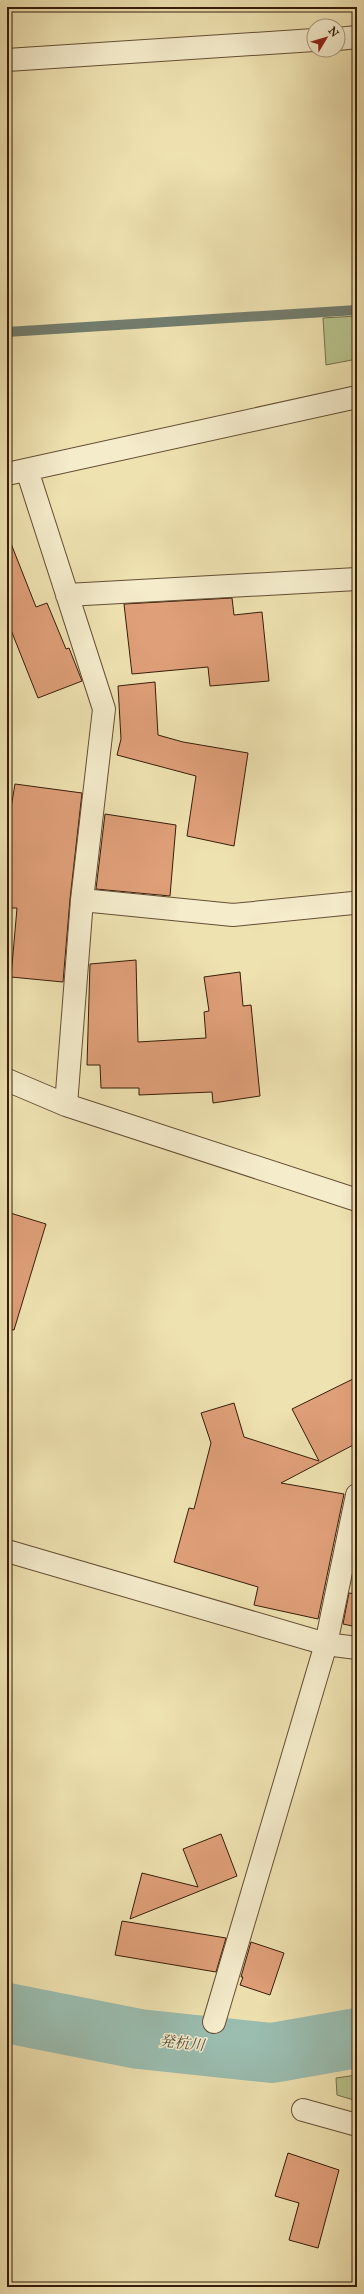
<svg xmlns="http://www.w3.org/2000/svg" width="364" height="2294" viewBox="0 0 364 2294" font-family="'IM FELL Great Primer','Noto Serif JP',serif">
<style>
.green{fill:#b8c38d;stroke:#78704c}
.lines{fill:none;stroke-linecap:round;stroke-linejoin:round}
.stream{stroke:#727d6e;stroke-width:10}
.river{stroke:#9abdb0;stroke-width:60}
.building{fill:#df9f79;stroke:#371c0a}
.minor-casing{stroke:#654e34;stroke-width:24}
.minor{stroke:#f5eccc;stroke-width:22}
.labels{text-anchor:middle;stroke-width:3;stroke-linejoin:round;paint-order:stroke}
.water-label{font-size:15px;font-style:italic;fill:#554c3c;stroke:#f5eccc}
</style>
<rect width="100%" height="100%" fill="#efe2b1"/>
<filter id="stains"><feTurbulence type="fractalNoise" baseFrequency=".005" numOctaves="4"/><feColorMatrix values="0 0 0 0 .2 0 0 0 0 .09 0 0 0 0 .02 0 0 0 .5 -.17"/></filter>
<radialGradient id="worn" r=".72"><stop offset=".6" stop-color="#630" stop-opacity="0"/><stop offset="1" stop-color="#630" stop-opacity=".3"/></radialGradient>
<!-- green -->
<path class="green" d="M357,316V359L326,365L323,318Z
M357,2075V2101L337,2095L336,2078Z"/>
<g class="lines">
<!-- stream -->
<path class="stream" d="M7,332L357,310"/>
<!-- river -->
<path class="river" d="M7,2013L139,2039L272,2053L357,2038"/>
</g>
<!-- building -->
<path class="building" d="M8,536L36,607L47,603L66,649L69,648L82,681L38,698L7,620Z
M232,598L234,615L262,612L269,681L210,686L208,667L132,674L124,604Z
M155,682L158,735L183,742L248,753L234,846L187,836L196,776L117,755L121,739L118,686Z
M15,784L82,793L70,899L63,982L11,977L17,908H7V832Z
M105,814L176,825L170,896L96,889Z
M136,960L138,1042L206,1038L204,1012L209,1011L204,977L240,972L243,1006L251,1005L260,1096L213,1103L212,1092L139,1095V1088H101L100,1065H87L90,964Z
M7,1212L46,1224L14,1330L7,1329Z
M357,1377V1443L281,1483L344,1494L318,1619L254,1605L258,1587L174,1562L189,1508L194,1509L211,1443L201,1413L234,1403L244,1437L319,1461L292,1409Z
M349,1593L357,1594V1627L343,1624Z
M221,1834L237,1876L130,1919L142,1873L198,1887L183,1849Z
M122,1921L226,1938L216,1972L115,1955Z
M251,1942L284,1953L270,1995L240,1985L243,1977H241Z
M288,2153L339,2170L318,2248L289,2240L299,2203L275,2196Z"/>
<g class="lines">
<!-- minor casing -->
<g class="minor-casing">
<path id="minor" d="M338,39L357,37
M7,60L314,40
M27,470L104,709L82,900L66,1105
M7,474L357,397
M67,595L357,579
M82,900L233,915L353,903
M7,1080L66,1105L357,1200
M7,1551L326,1644L357,1648
M214,2022L326,1644L357,1495
M303,2110L357,2125"/>
</g>
<!-- minor -->
<use href="#minor" class="minor"/>
</g>
<g class="labels">
<!-- water labels -->
<g class="water-label">
<text transform="translate(182 2043) rotate(6)" y="5">発杭川</text>
</g>
</g>
<!-- margin -->
<rect width="364" height="2294" fill="none" stroke="#efe2b1" stroke-width="24"/>
<rect x="8" y="8" width="348" height="2278" fill="none" stroke="#371c0a" stroke-width="2"/>
<rect x="12" y="12" width="340" height="2270" fill="none" stroke="#371c0a"/>
<!-- north arrow -->
<g transform="translate(326 38) rotate(52)"><circle r="19" fill="#f5eccc" stroke="#a9997e"/>
<path d="M0-3L7 15L0 10L-7 15Z" fill="#8f2418"/>
<text y="-6" font-size="11" font-weight="bold" text-anchor="middle" fill="#371c0a">N</text>
</g>
<rect width="100%" height="100%" filter="url(#stains)"/>
<rect width="100%" height="100%" fill="url(#worn)"/>
</svg>
